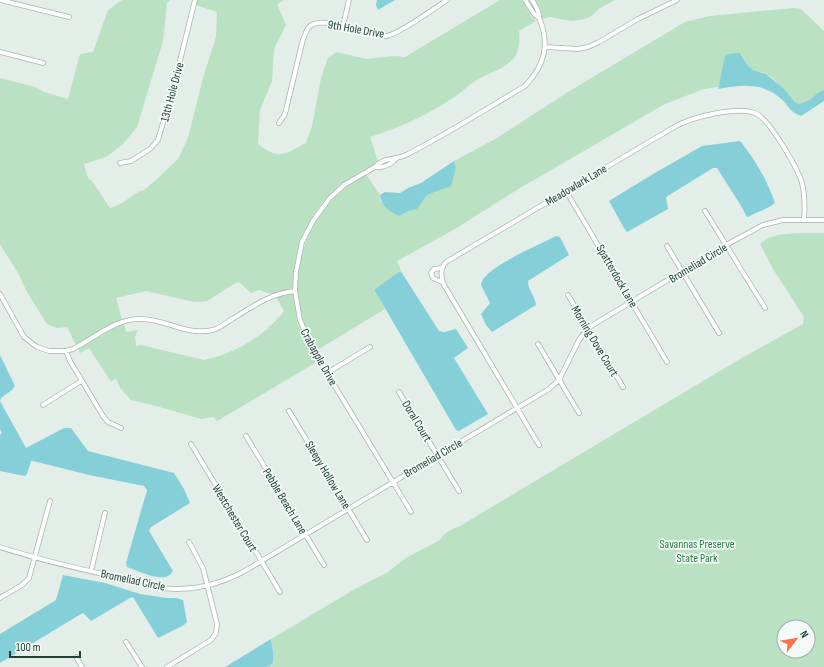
<svg xmlns="http://www.w3.org/2000/svg" width="824" height="667" viewBox="0 0 824 667" font-family="'Sofia Sans Condensed',sans-serif">
<style>
.green{fill:#b9e1c2;fill-rule:evenodd}
.water{fill:#85d0d8}
.lines{fill:none;stroke-linecap:round;stroke-linejoin:round}
.street-casing{stroke:#a5b7af;stroke-width:5.5}
.street{stroke:#fff;stroke-width:4}
.labels{text-anchor:middle;stroke-width:3.5;stroke-linejoin:round;paint-order:stroke}
.street-label{font-size:12px;fill:#204137;stroke:#f4faf7}
.park-label{font-size:12px;fill:#267d43;stroke:#f4faf7}
</style>
<rect width="100%" height="100%" fill="#e3eee8"/>
<!-- green -->
<path class="green" d="M122,0H170L167,3L163,41L137,127L122,145L106,157L84,164L88,178L92,181L110,208C124,204 130,196 142,190L143,191L157,179L178,159L188,138L203,78L216,37L217,12L196,5L198,0H284L277,4L286,25L274,49L272,81L260,110L258,144C280,161 284,154 306,143L312,126L321,78L328,58L337,52L366,59L395,56L405,57L500,0H522L531,16L536,21L519,31C520,40 519,51 514,58C504,70 488,73 475,81C467,86 461,93 453,98C427,115 399,128 370,137L378,161C369,169 355,174 344,182C325,196 309,219 301,240C295,255 294,273 293,289L271,294L259,290L251,293L239,282L234,284L207,301L194,302L146,291L116,298L122,320L112,324L76,345L67,327L57,328L47,324L27,292L18,273L0,244V78L35,87L44,92L68,99L80,54L93,52L108,10Z
M535,0H615L600,8L590,17L580,20L571,21L550,17L542,19L541,10Z
M794,8L801,9L824,31V90C818,92 817,94 812,98C809,101 804,102 799,104C786,97 780,82 767,74C761,71 754,72 749,67C746,64 744,58 741,54L723,70L718,87L704,89L665,104L520,188L455,229L397,261L402,273H399L375,289L385,309L319,349L324,358L322,359C315,347 308,334 303,321C298,309 298,293 298,281C300,243 316,212 345,188C351,182 359,179 366,174L380,195V201L399,216L409,211L417,209L427,195L441,190L456,167L454,161L497,138L568,92L685,22L710,16Z
M802,233H824V667H267L273,663V651L271,639L355,589L388,572L406,558L440,540C445,532 452,529 460,526L740,359L803,324L804,317L773,269L760,244C771,233 788,234 802,233ZM784,627H808V651H784Z
M293,294L297,321L311,351L317,362L217,421L214,417L201,419L156,406L131,400L120,388L116,378L111,382L89,348L80,353L78,349L114,328L124,324L126,332L138,330L135,337L136,346L141,345L204,360C234,354 265,336 284,311L276,297Z"/>
<!-- water -->
<path class="water" d="M377,0H395L378,10L376,5Z
M740,53L748,66L753,70L766,74L783,88L794,101L799,104C804,102 809,101 812,98C817,94 818,92 824,90V101L801,116C788,111 790,106 780,98C762,82 740,85 718,89L725,56L729,54Z
M740,141C755,159 767,180 775,203C768,209 757,212 748,217L746,216L743,209L717,168H713L666,197L668,209L627,232L624,228L609,201L653,174L702,146Z
M454,161L456,167L451,186L427,195L417,209L409,211L399,216C390,212 381,206 380,195L385,192L400,193L408,188L421,183Z
M556,236L560,237L569,255L528,281C528,290 535,296 536,305L492,332L486,325L481,314L490,303L481,285C482,268 541,244 556,236Z
M399,272L402,273L439,331L444,332L456,329L468,348L454,358L488,414L459,431L456,430L375,291V289Z
M0,355L15,386L12,390L1,398L0,401L26,448L64,428H71L88,451L174,473L184,489L190,503L151,527L149,531L173,571C171,574 169,576 166,577C155,579 137,571 127,567L126,563L147,490L144,486L89,475L33,461H31L27,474L25,476L0,471V435L2,433L0,429Z
M63,575L105,583L140,594L167,598H176L183,600L187,622L184,625L158,638L133,597L130,598L91,621L83,613L81,614L0,663V634L56,600Z
M271,639L273,651V663L267,667H225Z"/>
<g class="lines">
<!-- street casing -->
<g class="street-casing">
<path id="street" d="M0,0L69,17
M525,0L534,14L539,18
M343,26L349,0
M546,47L578,49L588,47L599,42L638,19L677,0
M0,52L43,63
M279,123L285,114L303,39C305,36 306,31 308,28C322,12 367,38 386,36C398,35 435,8 447,0
M120,163L131,161L150,149L158,140L173,89L195,0
M375,167C384,168 391,165 397,158
M566,191L667,362
M705,211L765,308
M667,246L719,333
M442,268L434,269L431,273L433,278L442,282
M0,294L24,337L37,347L49,351H66L73,349C95,338 115,318 142,319C168,320 187,336 213,330C220,328 226,323 232,319C252,307 271,293 295,291
M568,295L623,387
M538,344L579,413
M66,351L70,361L103,416L108,422L121,428
M327,373L370,347
M399,392L459,491
M43,405L81,381
M289,411L367,540
M246,436L324,565
M191,444L280,592
M539,445L444,285C440,276 440,269 446,262L676,126C693,117 736,106 755,113C769,118 798,169 802,183C805,195 805,207 804,220
M411,512L313,350L300,320L295,291L296,272L302,242L313,221L329,199L344,185L375,167C383,157 396,160 406,155C447,134 486,109 525,86C544,66 550,46 540,20C539,17 539,14 538,11C536,7 534,3 532,0
M0,547C39,560 76,568 116,577C136,582 158,590 179,589C204,588 221,583 243,572L549,389L559,380L579,340L588,328L606,317L726,245L763,225L783,220H824
M91,571L105,513
M0,598L22,585L29,578L50,501
M126,642L142,667
M76,657L82,667
M167,667L211,640L216,633L217,624L203,568L189,542"/>
</g>
<!-- street -->
<use href="#street" class="street"/>
</g>
<g class="labels">
<!-- street labels -->
<g class="street-label">
<text transform="translate(356 29) rotate(10)" y="4">9th Hole Drive</text>
<text transform="translate(172 92) rotate(-75)" y="4">13th Hole Drive</text>
<text transform="translate(576 185) rotate(-31)" y="4">Meadowlark Lane</text>
<text transform="translate(698 263) rotate(-31)" y="4">Bromeliad Circle</text>
<text transform="translate(617 276) rotate(60)" y="4">Spatterdock Lane</text>
<text transform="translate(595 341) rotate(59)" y="4">Morning Dove Court</text>
<text transform="translate(319 357) rotate(61)" y="4">Crabapple Drive</text>
<text transform="translate(417 421) rotate(59)" y="4">Doral Court</text>
<text transform="translate(433 458) rotate(-30)" y="4">Bromeliad Circle</text>
<text transform="translate(328 475) rotate(59)" y="4">Sleepy Hollow Lane</text>
<text transform="translate(285 501) rotate(59)" y="4">Pebble Beach Lane</text>
<text transform="translate(235 518) rotate(59)" y="4">Westchester Court</text>
<text transform="translate(133 580) rotate(12)" y="4">Bromeliad Circle</text>
</g>
<!-- park labels -->
<g class="park-label">
<text x="697" y="548">Savannas Preserve<tspan x="697" dy="14">State Park</tspan></text>
</g>
</g>
<!-- north arrow -->
<g transform="translate(796 639) rotate(59)"><circle r="19" fill="#f4faf7" stroke="#9fb0aa"/>
<path d="M0-3L7 15L0 10L-7 15Z" fill="#ff7250"/>
<text y="-6" font-size="11" font-weight="bold" text-anchor="middle" fill="#204137">N</text>
</g>
<!-- scale -->
<path d="M10 651v6h70v-6" fill="none" stroke="#204137" stroke-width="2"/>
<text x="16" y="651" font-size="12" fill="#204137" stroke="#f4faf7" stroke-width="3" paint-order="stroke">100 m</text>
</svg>
